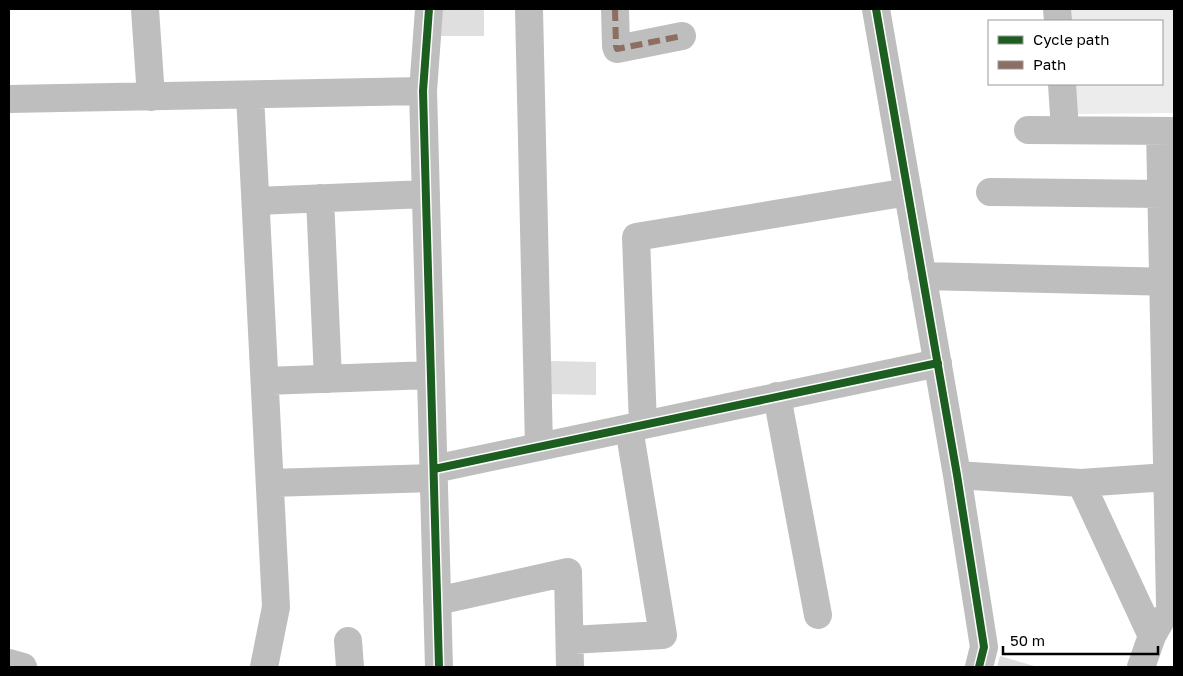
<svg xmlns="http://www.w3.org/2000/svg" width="1183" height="676" viewBox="0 0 1183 676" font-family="'Golos Text',sans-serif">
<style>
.green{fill:#ececec}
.building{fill:#dfdfdf}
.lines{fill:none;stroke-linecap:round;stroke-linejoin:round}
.minor{stroke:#bebebe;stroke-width:28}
.quiet{stroke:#8d6e63;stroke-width:6;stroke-dasharray:12 6;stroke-linecap:butt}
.cycleway-casing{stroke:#fff;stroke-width:11}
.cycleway{stroke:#1b5e20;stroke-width:8}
</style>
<rect width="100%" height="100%" fill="#fff"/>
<!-- green -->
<path class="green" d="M1069,9H1174V113L1077,114L1074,84H1162V21H1070Z"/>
<!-- building -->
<path class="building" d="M437,9H484V36H437Z
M550,361L596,362V395L549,394Z
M1000,656L1038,667H997Z"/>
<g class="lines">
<!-- minor -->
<path class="minor" d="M145,9L151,97
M429,9L423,91L439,667
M529,9L539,447
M615,9L616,46L617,49L682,36
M876,9L957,475L984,647L979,667
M1057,9L1058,21
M1062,84L1065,130
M250,95L276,607L264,667
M9,99L423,91
M1028,130L1174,131
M1160,131L1170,604
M990,192L1161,194
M320,198L328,379
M256,201L426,194
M922,276L1174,282
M265,381L431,375
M777,396L818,615
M643,425L636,237L908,192
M434,469L938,363
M957,475L1081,483L1152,636
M270,483L434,478
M1081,483L1167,477
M437,601L568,572L570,667
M570,640L663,635L629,428
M348,641L350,667
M9,663L23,667
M1141,667L1152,636L1161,620"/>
<!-- quiet -->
<path class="quiet" d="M615,9L616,46L617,49L682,36"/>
<!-- cycleway casing -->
<g class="cycleway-casing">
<path id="cycleway" d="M429,9L423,91L439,667
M876,9L957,475L984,647L979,667
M434,469L938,363"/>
</g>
<!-- cycleway -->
<use href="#cycleway" class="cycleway"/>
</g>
<!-- border -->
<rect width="1183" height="676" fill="none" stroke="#000000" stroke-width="20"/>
<!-- legend -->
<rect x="988" y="20" width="175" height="65" fill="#ffffff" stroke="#999999"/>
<rect x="998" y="36" width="25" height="8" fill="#1b5e20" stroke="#999999"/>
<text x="1033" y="45" font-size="15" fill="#000000">Cycle path</text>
<rect x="998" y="61" width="25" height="8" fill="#8d6e63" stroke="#999999"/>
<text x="1033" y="70" font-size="15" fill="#000000">Path</text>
<!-- scale -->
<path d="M1003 646v8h155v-8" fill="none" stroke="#000000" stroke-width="2.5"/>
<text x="1010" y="646" font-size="15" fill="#000000" stroke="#ffffff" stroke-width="4" paint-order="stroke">50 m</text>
</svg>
